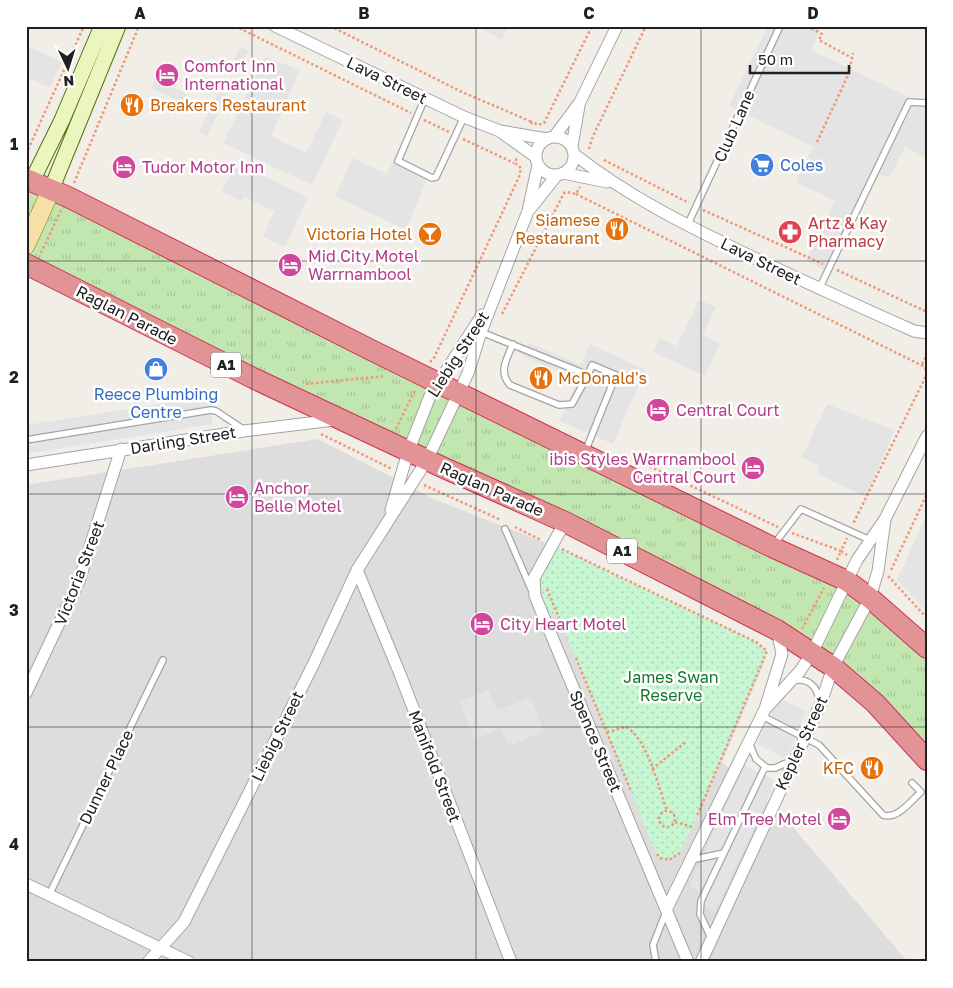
<svg xmlns="http://www.w3.org/2000/svg" width="953" height="988" viewBox="0 0 953 988" font-family="'Golos Text',sans-serif">
<style>
.residential{fill:#dedddd}
.grass{fill:url(#grass-tufts)}
.park{fill:url(#park-dots)}
.parking{fill:#e4e4e4}
.lines{fill:none;stroke-linecap:round;stroke-linejoin:round}
.lane-casing{stroke:#a4a4a4;stroke-width:8}
.street-casing{stroke:#a4a4a4;stroke-width:13}
.secondary-casing{stroke:#57710c;stroke-width:17}
.primary-casing{stroke:#91790a;stroke-width:19}
.highway-casing{stroke:#d0314f;stroke-width:22}
.path{stroke:#f19676;stroke-width:2.5;stroke-dasharray:2.5 2.5;stroke-linecap:butt}
.lane{stroke:#fff;stroke-width:5.5}
.street{stroke:#fff;stroke-width:11}
.secondary{stroke:#eaf6be;stroke-width:15}
.primary{stroke:#f6e0a5;stroke-width:18}
.highway{stroke:#e29396;stroke-width:20}
.grid{fill:none;stroke:#202020;stroke-width:1;stroke-opacity:0.55}
.labels{text-anchor:middle;stroke-width:5;stroke-linejoin:round;paint-order:stroke}
.shield{fill:#fff;stroke:#636363;stroke-width:1}
.shield-label{font-size:15px;font-weight:bold;fill:#202020}
.hotel-label{font-size:16px;fill:#b23c85;stroke:#fff;text-anchor:start}
.street-label{font-size:16px;fill:#202020;stroke:#fff}
.food-label{font-size:16px;fill:#c56008;stroke:#fff;text-anchor:end}
.shop-label{font-size:16px;fill:#366cbe;stroke:#fff;text-anchor:start}
.health-label{font-size:16px;fill:#be3a42;stroke:#fff;text-anchor:start}
.park-label{font-size:16px;fill:#13782b;stroke:#fff}
.neatline{fill:none;stroke:#202020;stroke-width:2}
.grid-label{font-size:16px;text-anchor:middle;font-weight:bold;fill:#202020}
</style>
<defs>
<pattern id="grass-tufts" width="24" height="20" patternUnits="userSpaceOnUse" patternTransform="scale(1.25)"><rect width="24" height="20" fill="#c2e6b0"/><path d="M3 7l-1-3M5 7V3M7 7l1-3M15 17l-1-3M17 17v-4M19 17l1-3" fill="none" stroke="#a6c597"/></pattern>
<pattern id="park-dots" width="8" height="8" patternUnits="userSpaceOnUse" patternTransform="scale(1.25)"><rect width="8" height="8" fill="#c7f6d2"/><path d="M2 2h.1M6 6h.1" fill="none" stroke="#abd3b4" stroke-width="1.8" stroke-linecap="round"/></pattern>
</defs>
<rect width="100%" height="100%" fill="#f0eee7"/>
<!-- residential -->
<path class="residential" d="M318,439L436,500L559,548L597,566L765,661L722,762L784,817L908,962H26V485Z"/>
<!-- grass -->
<path class="grass" d="M26,179L839,576L927,648V760L793,640L26,264Z"/>
<!-- park -->
<path class="park" d="M554,546L756,642L767,651L692,827L681,850L669,860L660,858L656,854L617,756L558,617L548,613L534,588Z"/>
<!-- parking -->
<path class="parking" d="M475,26H508L502,40Z
M768,26H822L811,50L911,98L827,271L806,261L835,201L796,182L813,147L729,106Z
M26,46L62,62L50,88L26,77Z
M240,47L248,51L236,76L229,73Z
M265,57L300,70L271,136L306,153L326,112L343,120L312,185L223,143Z
M155,79L187,94L183,103L151,88Z
M222,85L230,89L207,136L199,132Z
M912,106L927,108V158L905,147L889,178L879,174Z
M396,155L430,171L406,230L335,196L353,158L387,174Z
M235,163L308,197L285,247L263,237L274,211L244,197L242,201L222,192Z
M699,300L716,307L703,335L720,344L705,376L653,352L660,338L677,346Z
M529,343L580,365L590,344L645,370L613,444L560,421L578,380L523,356Z
M211,396L212,424L26,454V425Z
M827,404L895,430L866,497L819,475L817,465L802,457Z
M927,514V613L897,580Z
M488,690L498,710L530,697L544,731L509,746L501,728L475,739L459,702Z
M779,698L806,711L787,759L757,744Z
M744,765L776,781L715,911L700,905L704,894L689,887Z"/>
<g class="lines">
<!-- lane casing -->
<g class="lane-casing">
<path id="lane" d="M425,98L398,161L432,178L436,177L464,117
M687,226L780,26
M819,289L909,102L927,103
M481,332L588,375L592,365L616,375L585,452
M513,344C507,358 498,372 510,385L559,405L572,404L588,375
M26,440L211,410L216,411L243,429
M505,529L531,589
M775,543L801,509L870,540
M793,681C808,677 818,687 819,701
M762,716L819,745L883,815C897,820 911,801 921,792L912,783
M749,743L756,759L767,768H775L793,760
M691,860L724,853
M49,895L163,660
M711,938L700,914L701,901L765,767
M656,962L653,945L666,912"/>
</g>
<!-- street casing -->
<g class="street-casing">
<path id="street" d="M275,26L464,117L500,131L547,139
M501,132L536,157
M554,137L580,102L617,26
M536 156a19 19 0 1 1 38 0a19 19 0 1 1-38 0Z
M572,146L579,106
M574,154C629,197 686,225 748,255C803,281 858,306 914,331L927,333
M563,173L607,182
M530,209L557,175
M26,465L244,431L334,420
M391,510L408,452L430,396L482,315
M565,522L534,578L535,596L688,962
M357,570L400,674L511,962
M26,693L79,581L121,449
M765,709L800,671L812,653L857,560L885,519L927,436
M26,884L189,962
M667,908L765,709L782,654L777,630
M148,962L184,922L314,663L357,570L427,460L468,373L481,332L528,211L538,165
M701,962L821,703L833,667L870,598L878,571L885,519"/>
</g>
<!-- secondary casing -->
<g class="secondary-casing">
<path id="secondary" d="M32,181L62,120L102,26
M51,190L118,26"/>
</g>
<!-- primary casing -->
<g class="primary-casing">
<path id="primary" d="M26,245L51,190"/>
</g>
<!-- highway casing -->
<g class="highway-casing">
<path id="highway" d="M26,179L68,197L373,351L772,547L847,581L870,598L927,648
M26,264L253,378L442,467L565,522L777,630L833,667L875,703L927,760"/>
</g>
<!-- path -->
<path class="path" d="M235,26L411,113
M330,26L462,92L532,122
M807,26L822,34L819,40L852,58
M424,120L449,132
M531,124L532,122L538,125L544,123L592,26
M463,139L514,163
M817,142L849,73L853,53
M589,149L593,136L646,26
M26,154L84,26
M604,160L689,203
M74,183L139,26
M576,194L925,367L927,374L924,380L853,524
M703,210L823,264
M41,253L61,210
M837,270L927,312
M502,314L564,193L567,192L576,194L580,187
M430,362L434,358L519,177L521,168L515,163L517,157
M922,364L927,355
M306,384L385,376
M396,429L415,390
M321,434L392,469
M636,460L778,527
M424,485L501,520
M515,527L541,540
M792,533L841,551L847,538
M562,549L756,642L767,651L697,816
M837,560L841,551L847,555
M891,570L927,494
M888,576L927,618
M547,589L559,618
M802,629L824,588
M576,658L631,791
M607,732L626,727C647,738 659,788 667,811
M652,769L686,742
M659 819a8 8 0 1 1 16 0a8 8 0 1 1-16 0Z
M675,822L692,827
M657,854L660,858L669,860L680,853"/>
<!-- lane -->
<use href="#lane" class="lane"/>
<!-- street -->
<use href="#street" class="street"/>
<!-- secondary -->
<use href="#secondary" class="secondary"/>
<!-- primary -->
<use href="#primary" class="primary"/>
<!-- highway -->
<use href="#highway" class="highway"/>
</g>
<!-- grid -->
<path class="grid" d="M252,26V962M476,26V962M701,26V962M26,261H927M26,494H927M26,727H927"/>
<!-- icons -->
<defs>
<g id="hotel-disc" transform="scale(1.25)"><circle r="9.5" fill="#d1479c" stroke="#fff"/><path d="M-6-4.5h1.5V1H6V5H4.5V3h-9V5H-6ZM-4 0a1.8 1.8 0 1 1 3.6 0ZM.5 0V-2.5h3Q6-2.5 6 0Z" fill="#fff"/></g>
<g id="restaurant-disc" transform="scale(1.25)"><circle r="9.5" fill="#e8710a" stroke="#fff"/><path d="M-5-6h1v4h1v-4h1v4h1v-4h1v5L-1.5 .5V6h-2V.5L-5-1ZM5-6V6H3V1.5H1.5Q1.5-4 5-6Z" fill="#fff"/></g>
<g id="supermarket-disc" transform="scale(1.25)"><circle r="9.5" fill="#3f7fe0" stroke="#fff"/><path d="M-6-5.5h2.5l.6 2H6L4.5 2H-2.5L-4.4-4H-6ZM-1.5 3.2a1.3 1.3 0 1 0 .1 0ZM3 3.2a1.3 1.3 0 1 0 .1 0Z" fill="#fff"/></g>
<g id="pharmacy-disc" transform="scale(1.25)"><circle r="9.5" fill="#e0444e" stroke="#fff"/><path d="M-2-6h4v4h4v4h-4v4h-4v-4h-4v-4h4Z" fill="#fff"/></g>
<g id="bar-disc" transform="scale(1.25)"><circle r="9.5" fill="#e8710a" stroke="#fff"/><path d="M-6-5H6L.8 .8V4.5H3.5V6h-7V4.5H-.8V.8Z" fill="#fff"/></g>
<g id="shop-disc" transform="scale(1.25)"><circle r="9.5" fill="#3f7fe0" stroke="#fff"/><path d="M-5-2.5h2.3a2.7 3.5 0 0 1 5.4 0H5L5.5 6h-11ZM-1.5-2.5h3a1.5 2.3 0 0 0-3 0Z" fill="#fff"/></g>
</defs>
<g fill-rule="evenodd">
<use href="#hotel-disc" x="167" y="75"/>
<use href="#restaurant-disc" x="132" y="105"/>
<use href="#supermarket-disc" x="762" y="165"/>
<use href="#hotel-disc" x="124" y="167"/>
<use href="#restaurant-disc" x="617" y="229"/>
<use href="#pharmacy-disc" x="790" y="232"/>
<use href="#bar-disc" x="430" y="234"/>
<use href="#hotel-disc" x="290" y="265"/>
<use href="#shop-disc" x="156" y="369"/>
<use href="#restaurant-disc" x="541" y="378"/>
<use href="#hotel-disc" x="658" y="410"/>
<use href="#hotel-disc" x="753" y="468"/>
<use href="#hotel-disc" x="237" y="497"/>
<use href="#hotel-disc" x="482" y="624"/>
<use href="#restaurant-disc" x="872" y="768"/>
<use href="#hotel-disc" x="839" y="819"/>
</g>
<g class="labels">
<!-- shield labels -->
<g class="shield">
<rect x="211" y="352.5" width="30" height="25" rx="4"/>
<rect x="607" y="538.5" width="30" height="25" rx="4"/>
</g>
<g class="shield-label">
<text x="226" y="370">A1</text>
<text x="622" y="556">A1</text>
</g>
<!-- hotel labels -->
<g class="hotel-label">
<text x="184" y="72">Comfort Inn<tspan x="184" dy="18">International</tspan></text>
<text x="142" y="173">Tudor Motor Inn</text>
<text x="308" y="262">Mid City Motel<tspan x="308" dy="18">Warrnambool</tspan></text>
<text x="676" y="416">Central Court</text>
<text x="736" y="465" text-anchor="end">ibis Styles Warrnambool<tspan x="736" dy="18">Central Court</tspan></text>
<text x="254" y="494">Anchor<tspan x="254" dy="18">Belle Motel</tspan></text>
<text x="500" y="630">City Heart Motel</text>
<text x="822" y="825" text-anchor="end">Elm Tree Motel</text>
</g>
<!-- street labels -->
<g class="street-label">
<text transform="translate(387 80) rotate(26)" y="6">Lava Street</text>
<text transform="translate(734 126) rotate(-66)" y="6">Club Lane</text>
<text transform="translate(761 261) rotate(26)" y="6">Lava Street</text>
<text transform="translate(127 315) rotate(27)" y="6">Raglan Parade</text>
<text transform="translate(458 354) rotate(-57)" y="6">Liebig Street</text>
<text transform="translate(183 440) rotate(-9)" y="6">Darling Street</text>
<text transform="translate(492 489) rotate(24)" y="6">Raglan Parade</text>
<text transform="translate(79 573) rotate(-69)" y="6">Victoria Street</text>
<text transform="translate(277 736) rotate(-64)" y="6">Liebig Street</text>
<text transform="translate(596 741) rotate(67)" y="6">Spence Street</text>
<text transform="translate(801 743) rotate(-65)" y="6">Kepler Street</text>
<text transform="translate(435 766) rotate(69)" y="6">Manifold Street</text>
<text transform="translate(106 777) rotate(-64)" y="6">Dunner Place</text>
</g>
<!-- food labels -->
<g class="food-label">
<text x="150" y="111" text-anchor="start">Breakers Restaurant</text>
<text x="600" y="226">Siamese<tspan x="600" dy="18">Restaurant</tspan></text>
<text x="412" y="240">Victoria Hotel</text>
<text x="558" y="384" text-anchor="start">McDonald's</text>
<text x="854" y="774">KFC</text>
</g>
<!-- shop labels -->
<g class="shop-label">
<text x="780" y="171">Coles</text>
<text x="156" y="400" text-anchor="middle">Reece Plumbing<tspan x="156" dy="18">Centre</tspan></text>
</g>
<!-- health labels -->
<g class="health-label">
<text x="808" y="229">Artz &amp; Kay<tspan x="808" dy="18">Pharmacy</tspan></text>
</g>
<!-- park labels -->
<g class="park-label">
<text x="671" y="683">James Swan<tspan x="671" dy="18">Reserve</tspan></text>
</g>
</g>
<!-- border -->
<rect width="953" height="988" fill="none" stroke="#ffffff" stroke-width="55"/>
<!-- north arrow -->
<g transform="translate(68 68) rotate(176)" stroke="#ffffff" stroke-width="4" paint-order="stroke">
<path d="M0-4L9 19L0 12L-9 19Z" fill="#202020"/>
<text y="-8" font-size="14" font-weight="bold" text-anchor="middle" fill="#202020">N</text>
</g>
<!-- scale -->
<path d="M750 65v8h99v-8" fill="none" stroke="#202020" stroke-width="2.5"/>
<text x="758" y="65" font-size="15" fill="#202020" stroke="#ffffff" stroke-width="4" paint-order="stroke">50 m</text>
<rect x="28" y="28" width="898" height="932" class="neatline"/>
<g class="grid-label">
<text x="140" y="19">A</text>
<text x="364" y="19">B</text>
<text x="589" y="19">C</text>
<text x="813" y="19">D</text>
<text x="14" y="150">1</text>
<text x="14" y="383">2</text>
<text x="14" y="616">3</text>
<text x="14" y="850">4</text>
</g>
</svg>
